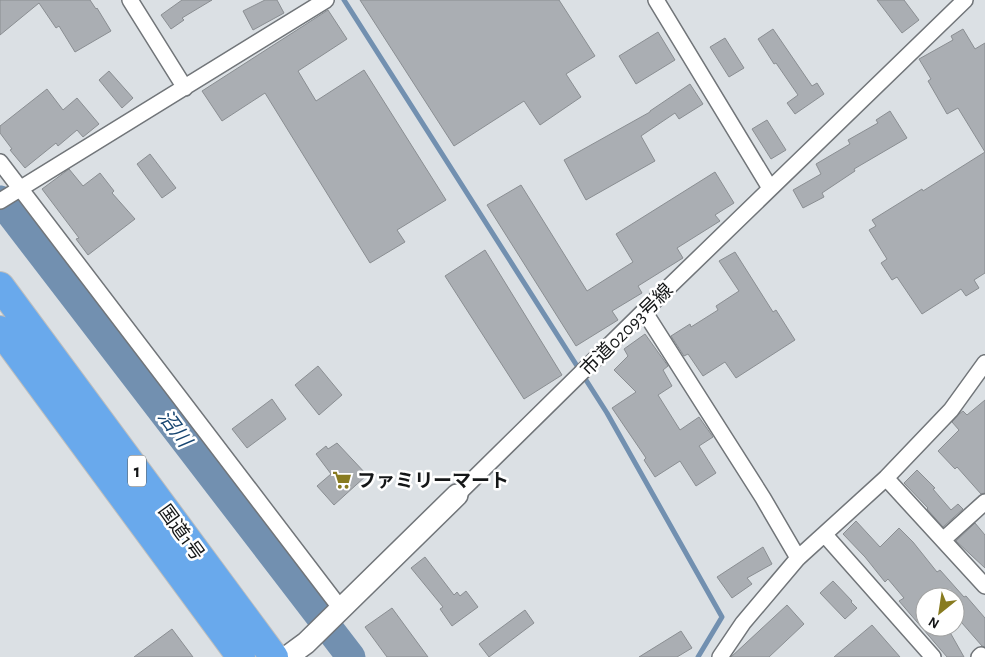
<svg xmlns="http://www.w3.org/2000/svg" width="985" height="657" viewBox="0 0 985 657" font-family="'Alegreya Sans','Noto Sans JP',sans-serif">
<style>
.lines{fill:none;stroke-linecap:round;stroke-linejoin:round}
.stream{stroke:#7290b0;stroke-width:5}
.river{stroke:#7290b0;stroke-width:29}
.building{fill:#aaaeb3;stroke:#8a8e92}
.street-casing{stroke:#717579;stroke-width:18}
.secondary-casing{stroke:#717579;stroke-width:24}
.highway-casing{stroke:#bdbebe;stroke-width:30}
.street{stroke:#fff;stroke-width:15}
.secondary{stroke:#fff;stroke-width:21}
.highway{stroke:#69a9ec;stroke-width:28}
.labels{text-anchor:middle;stroke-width:5;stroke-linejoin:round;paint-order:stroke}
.shield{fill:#fff;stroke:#5a5c5d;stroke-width:1}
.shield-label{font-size:18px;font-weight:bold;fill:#141617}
.street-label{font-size:19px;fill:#141617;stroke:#fff}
.poi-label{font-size:19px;font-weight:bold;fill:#141617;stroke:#fff;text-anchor:start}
.water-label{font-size:20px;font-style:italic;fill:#184671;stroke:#fff}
</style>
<rect width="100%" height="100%" fill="#dbe0e4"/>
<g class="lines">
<!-- stream -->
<path class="stream" d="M344,0L607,413L722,617L698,657"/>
<!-- river -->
<path class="river" d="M0,200L351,657"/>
</g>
<!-- building -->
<path class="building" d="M0,0H90L96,9L97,8L111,31L75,52L59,26L56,28L39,3L0,35Z
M182,0H212L182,18L184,20L171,29L161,15Z
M265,0H277L284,13L253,30L243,11Z
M360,0H559L595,56L566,74L581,97L540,125L524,101L454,146Z
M877,0H904L919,20L902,33Z
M328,10L347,39L298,71L316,101L364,70L446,200L397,230L405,242L370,263L265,93L222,121L202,91Z
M773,29L812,86L817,83L824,94L795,114L787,103L798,95L776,63L774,64L758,39Z
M963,29L975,49L985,43V152L958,108L947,114L928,81L931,79L919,59L953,40L951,36Z
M658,32L675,60L636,84L619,56Z
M725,38L744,68L729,77L710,47Z
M109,71L133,98L122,108L99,80Z
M690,84L703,104L679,119L675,113L641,136L655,161L586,200L564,160L650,112V111Z
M47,89L63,110L77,98L99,124L83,137L77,130L58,146L56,143L25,168L10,150L12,149L0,133V126Z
M890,111L907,138L854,169L855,171L822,193L824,197L803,208L793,190L821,174L816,164L850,144L848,140L878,123L876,120Z
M767,120L786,150L771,159L752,129Z
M985,152V273L974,280L979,288L966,296L961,289L922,314L897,277L892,280L881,263L887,259L869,230L876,226L872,220L922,189L923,191Z
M150,154L176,188L162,198L137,164Z
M69,169L83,186L100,173L114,191L112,193L135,219L88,255L76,239L79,238L42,189Z
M715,172L734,203L715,215L720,221L677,248L683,258L638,286L642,293L612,311L618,320L576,346L487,205L521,185L587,291L633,262L616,234Z
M485,250L562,375L524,399L445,276Z
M735,252L773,312L776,310L795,340L736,378L725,362L703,376L688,354L684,356L671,336L690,324L691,327L718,310L716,306L739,291L719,261Z
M645,334L668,366L663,370L672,386L658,395L680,430L699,417L713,437L699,446L716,473L696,486L680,461L655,477L644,460L646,458L612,408L636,392L614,370L628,356L624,349Z
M318,366L342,395L319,415L295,385Z
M272,399L286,419L247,448L232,429Z
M985,400V493L981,494L957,467L955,469L938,451L959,430L952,422L959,414L963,411L967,415Z
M337,443L367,475L334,505L317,486L331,474L316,454L326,446L328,449Z
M917,470L935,488L933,489L951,510L958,504L963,509L943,527L927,509L928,508L904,483Z
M856,521L880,547L899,528L913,542L937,572L940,570L964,597L966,596L985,618V647L982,646L955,615V597H940L934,591L925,597V627H947L964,657H947L899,601L904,598L888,579L885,582L865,557L843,534Z
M975,523L985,535V568L956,541Z
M763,547L772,564L747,578L752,584L732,598L717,577Z
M425,557L454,595L457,592L460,596L466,591L478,607L452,626L440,609L443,607L411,568Z
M833,581L852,601L851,602L857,608L845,619L820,593Z
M787,605L804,624L769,657H731Z
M392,608L428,657H387L365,627Z
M525,610L534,623L489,657L479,644Z
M872,625L900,657H834Z
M172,629L193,657H134Z
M681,631L692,648L677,657H639Z"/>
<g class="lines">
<!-- street casing -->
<g class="street-casing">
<path id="street" d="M130,0L185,88
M656,0L770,188
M0,162L341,609
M0,201L326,0
M644,311L763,498L798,558
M886,478L985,586
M457,495L644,311L965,0
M825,535L933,657
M944,539L985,502
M720,657L743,623L798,558L886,478L951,410L985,363
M979,657L981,655L983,657"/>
</g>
<!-- secondary casing -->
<g class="secondary-casing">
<path id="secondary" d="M287,657L306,643L457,495"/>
</g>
<!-- highway casing -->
<g class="highway-casing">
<path id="highway" d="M0,286L274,657
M0,330L241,657"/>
</g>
<!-- street -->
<use href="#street" class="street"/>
<!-- secondary -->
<use href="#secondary" class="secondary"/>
<!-- highway -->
<use href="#highway" class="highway"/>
</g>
<!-- icons -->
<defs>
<g id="supermarket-bare" transform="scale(1.5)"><path d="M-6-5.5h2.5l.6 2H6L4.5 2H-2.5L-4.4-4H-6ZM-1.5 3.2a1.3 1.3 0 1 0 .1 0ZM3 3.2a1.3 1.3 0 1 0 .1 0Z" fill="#887b20" stroke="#fff" stroke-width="2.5" paint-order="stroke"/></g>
</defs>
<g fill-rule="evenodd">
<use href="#supermarket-bare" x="342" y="480"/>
</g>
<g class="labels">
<!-- shield labels -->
<rect class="shield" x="128" y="455.5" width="18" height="31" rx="4"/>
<g class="shield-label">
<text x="137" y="477">1</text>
</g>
<!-- street labels -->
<g class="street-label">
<text transform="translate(626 329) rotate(-45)" y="7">市道02093号線</text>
<text transform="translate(182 532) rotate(54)" y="7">国道1号</text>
</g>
<!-- poi labels -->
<g class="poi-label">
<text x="357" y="487">ファミリーマート</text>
</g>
<!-- water labels -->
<g class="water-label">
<text transform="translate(175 428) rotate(53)" y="7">沼川</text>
</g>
</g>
<!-- north arrow -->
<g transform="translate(940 612) rotate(210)"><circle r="24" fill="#ffffff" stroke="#a1a2a2"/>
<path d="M0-4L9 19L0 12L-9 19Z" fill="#887b20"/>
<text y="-8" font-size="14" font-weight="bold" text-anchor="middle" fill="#141617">N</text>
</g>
</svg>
